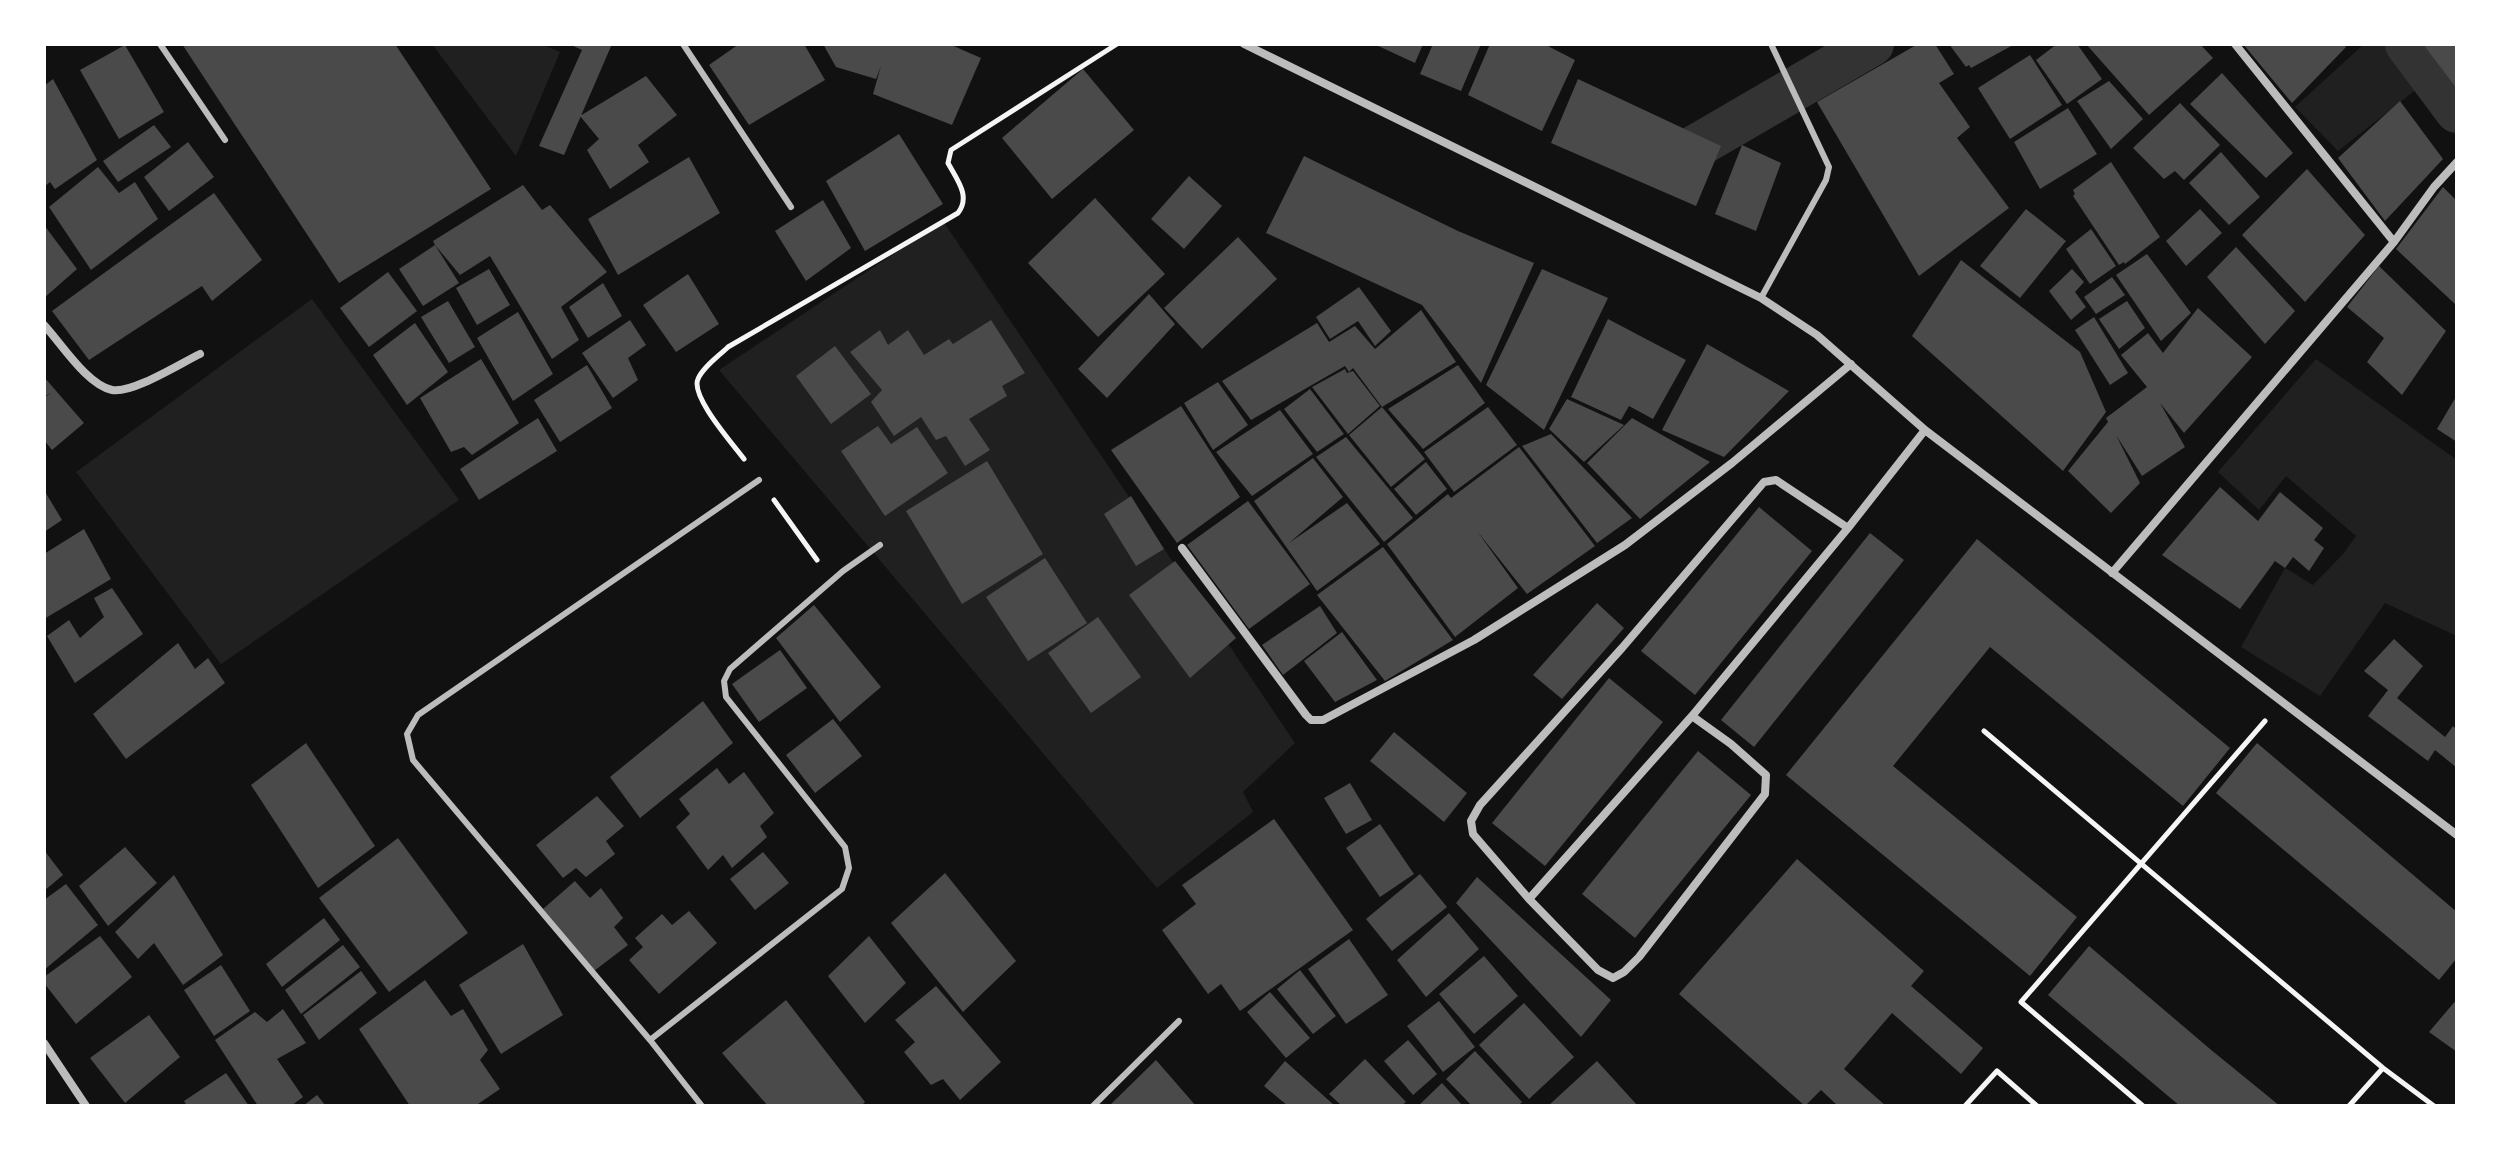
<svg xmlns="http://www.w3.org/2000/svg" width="2501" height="1150" viewBox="0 0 2501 1150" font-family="Spectral,serif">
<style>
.green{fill:#202020}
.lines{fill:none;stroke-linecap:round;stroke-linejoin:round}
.canal{stroke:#333;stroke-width:44}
.building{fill:#4a4a4a}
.path{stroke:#f5f5f5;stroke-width:5}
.service{stroke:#bcbcbc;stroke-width:6}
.minor{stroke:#bcbcbc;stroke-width:8}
</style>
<rect width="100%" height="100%" fill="#111"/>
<!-- green -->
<path class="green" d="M432,44H541L560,52L516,156Z
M2364,44H2395L2427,81L2338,151L2295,107Z
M943,221L1295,743L1243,792L1253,812L1157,888L719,370Z
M312,299L459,500L221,664L76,472Z
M2316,359L2457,460V636L2385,603L2320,696L2241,647L2285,568L2313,585L2344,553L2356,536L2286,476L2259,510L2218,472Z"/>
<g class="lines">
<!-- canal -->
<path class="canal" d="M2407,44L2457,111
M1695,147L1872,44"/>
</g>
<!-- building -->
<path class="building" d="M182,44H395L491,189L339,283Z
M569,44H612L564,155L539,146L582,50Z
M739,44H804L825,80L749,125L709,65Z
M823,44H949L981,58L952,125L873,94L881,66L876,79L836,67Z
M1374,44H1423L1415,63Z
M1433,44H1481L1461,91L1420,74Z
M1490,44H1544L1575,60L1542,131L1468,95Z
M1918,44H1935L1954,74L1939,83L1970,127L1957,138L2009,208L1919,276L1817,102Z
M1949,44H2015L1971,68L1969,65L1966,67Z
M2057,44H2077L2102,79L2067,104L2036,60Z
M2086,44H2200L2213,58L2149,115Z
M2243,44H2344L2346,47L2292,103Z
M2423,44H2457V89Z
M125,45L164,112L119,139L80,70Z
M2030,55L2062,105L2010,139L1978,88Z
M1083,69L1134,130L1052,199L1002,138Z
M2222,73L2293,153L2266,178L2190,104Z
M646,76L677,115L638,145L649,162L610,189L587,150L599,139L580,116Z
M53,79L97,160L55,189L50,182L44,187V86Z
M1578,79L1721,146L1696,206L1551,143Z
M2109,81L2143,119L2111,149L2077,101Z
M2400,101L2443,159L2385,221L2338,158Z
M2180,103L2220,145L2184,180L2175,171L2164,179L2133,148Z
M2068,108L2097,154L2040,189L2014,142Z
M154,125L171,147L118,182L103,161Z
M899,134L943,204L865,251L826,181Z
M188,142L214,177L169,211L144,177Z
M1742,145L1781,163L1756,231L1715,214Z
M2221,152L2260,197L2229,225L2189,183Z
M1304,156L1458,231L1534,263L1481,383L1422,305L1266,233Z
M689,157L720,213L618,275L588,219Z
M2111,162L2160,237L2125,264L2124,262L2119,265L2073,196L2075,194L2073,190Z
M98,167L119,193L135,182L158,219L91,270L49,207Z
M2307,169L2365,235L2305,302L2242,235Z
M1189,176L1222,206L1184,249L1151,219Z
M523,185L542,210L550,205L607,272L561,307L579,340L552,359L490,256L460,275L435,245L459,283L423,306L399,269L435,245L433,241Z
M2443,187L2457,201L2455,304L2396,249Z
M214,193L262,260L212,301L202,286L89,360L52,311Z
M1095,198L1165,274L1098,337L1028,263Z
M823,200L851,248L806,281L775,231Z
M2026,209L2066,241L2020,298L1980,266Z
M2200,209L2222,233L2186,266L2166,241Z
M44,225L77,269L44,298Z
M2091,229L2116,266L2090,284L2066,249Z
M1238,237L1277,279L1202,349L1164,308Z
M2236,247L2295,311L2265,344L2207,277Z
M2147,254L2191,313L2161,341L2116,275Z
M1961,260L2080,352L2106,412L2063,471L1912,336Z
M2379,266L2446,331L2402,395L2367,362L2384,338L2347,307Z
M489,269L510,305L477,325L456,288Z
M1542,269L1608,298L1544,430L1486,385Z
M2072,269L2084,282L2075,292L2086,307L2071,320L2049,291Z
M388,272L417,311L369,347L340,308Z
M688,274L719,324L676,352L643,305Z
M2112,277L2125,295L2096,314L2084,297Z
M603,283L622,316L588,338L569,307Z
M1359,287L1391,331L1375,346L1358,321L1330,339L1316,317Z
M1149,294L1175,324L1107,398L1078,369Z
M448,301L475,347L449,363L421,317Z
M2127,301L2145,328L2119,349L2099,319Z
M2198,308L2252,357L2184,433L2160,403L2185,447L2142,476L2116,435L2140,483L2111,513L2068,471L2108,422L2106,418L2147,387L2121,355L2148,333L2163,353Z
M1421,310L1456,362L1382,407L1353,368L1349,372L1345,366L1251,420L1222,381L1317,323L1329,342L1355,326L1375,349Z
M518,312L553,374L513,401L477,338Z
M2094,317L2128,373L2110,385L2075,330Z
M1608,319L1686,360L1653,419L1629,406L1621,420L1571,397Z
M630,320L646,345L628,358L638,380L613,398L582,353Z
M991,320L1025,373L1002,386L1007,396L969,419L990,450L965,466L946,436L936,440L921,417L894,436L871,402L882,390L850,352L880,330L888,345L908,330L924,355L949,339L953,344Z
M415,323L448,372L407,405L373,355Z
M1707,344L1789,391L1724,457L1662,430Z
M835,346L871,394L831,424L796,376Z
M481,359L519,423L472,455L464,447L451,452L420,398Z
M587,365L612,408L560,442L534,400Z
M1458,365L1485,403L1423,449L1388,409Z
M1345,369L1347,373L1353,371L1380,406L1348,434L1312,387Z
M44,377L84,423L52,450L44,440V398L52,392L44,397Z
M1218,382L1248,425L1213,450L1184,403Z
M1310,389L1344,434L1317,452L1284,409Z
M2457,395V442L2437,429Z
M1567,399L1624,425L1584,462L1549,429Z
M1181,406L1240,497L1177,543L1111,450Z
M1382,407L1425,459L1391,487L1349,435Z
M1488,407L1517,445L1454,492L1424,452Z
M1280,410L1313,454L1252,496L1216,452Z
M538,418L557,451L479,500L460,469Z
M1632,418L1710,462L1640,519L1587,463Z
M878,426L891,444L917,427L948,473L885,516L841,451Z
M1551,434L1632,518L1597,543L1522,446Z
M1346,437L1413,518L1384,542L1316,457Z
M1519,447L1595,546L1527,594L1477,531L1518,588L1455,637L1387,544L1448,494L1451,498Z
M1313,458L1343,497L1289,543L1347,503L1380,544L1317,591L1254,501Z
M987,461L1043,554L962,604L906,511Z
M1426,462L1447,489L1416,515L1394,489Z
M2220,487L2258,521L2280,492L2323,528L2314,540L2324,548L2309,571L2293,557L2285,568L2275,561L2240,609L2162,555Z
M44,490L62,520L44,532Z
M1131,496L1164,549L1136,566L1104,514Z
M1248,501L1310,584L1249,629L1187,545Z
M1759,507L1812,551L1695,695L1641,651Z
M84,529L111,579L44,619V554Z
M1870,533L1904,560L1754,747L1721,720Z
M1977,539L2230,748L2183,806L1990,647L1893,766L2077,917L2030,976L1786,775Z
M1383,547L1453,640L1385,681L1317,595Z
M1045,558L1087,623L1028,661L986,597Z
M1175,561L1236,638L1190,678L1129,595Z
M112,588L143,634L75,683L47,636L69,620L80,638L104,617L94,598Z
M1597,603L1624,628L1562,699L1533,675Z
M814,605L881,687L840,722L776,638Z
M1320,606L1337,633L1283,675L1262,645Z
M1098,617L1141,677L1091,713L1048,653Z
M1342,632L1377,680L1335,702L1304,661Z
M2394,639L2423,666L2397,698L2445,737L2453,726L2457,730V768L2435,750L2428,761L2368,716L2388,690L2364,671Z
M178,643L195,669L208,658L225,683L126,759L93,714Z
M780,650L807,688L759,722L732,684Z
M1609,678L1663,722L1545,866L1492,823Z
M703,701L733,743L640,818L610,777Z
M833,719L862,756L815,793L786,755Z
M1394,732L1467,793L1444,822L1370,761Z
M306,743L375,846L318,888L251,785Z
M2257,743L2457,912V958L2439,980L2216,793Z
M1698,751L1751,795L1635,938L1582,894Z
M717,768L729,784L744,772L774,813L760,826L767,837L732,868L723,855L708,870L676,827L690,814L679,799Z
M1350,783L1372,820L1346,834L1324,798Z
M597,796L624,826L606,841L615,854L586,877L576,868L563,878L536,845Z
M1274,819L1353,930L1240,1011L1221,984L1208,994L1162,930L1196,904L1182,885Z
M1380,824L1414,874L1380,897L1346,848Z
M398,838L468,933L389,992L319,898Z
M125,847L157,883L108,926L79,886Z
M44,850L63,875L44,891Z
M763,852L789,883L755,910L730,879Z
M1797,859L1924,971L1911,986L1983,1048L1961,1074L1892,1013L1844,1069L1886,1106H1838L1821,1090L1805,1106L1679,994Z
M945,873L1016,961L963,1012L891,923Z
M1420,874L1447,907L1392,951L1366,919Z
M174,875L223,955L183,985L154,943L138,959L115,932Z
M1477,877L1611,1000L1581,1037L1456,903Z
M575,881L590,898L601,888L623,918L614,927L628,945L594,971L543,909Z
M66,884L98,925L44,970V900Z
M689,911L717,943L659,994L629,960L643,947L635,938L662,914L672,925Z
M1449,913L1479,949L1426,997L1397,960Z
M324,918L340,940L282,987L266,964Z
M100,936L132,977L76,1024L44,983V977Z
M869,936L906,983L865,1023L828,976Z
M1349,939L1388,995L1346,1024L1308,969Z
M523,944L563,1015L501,1054L459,985Z
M343,945L360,967L301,1014L285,990Z
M2089,946L2210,1049L2280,1106H2180L2048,995Z
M1484,956L1518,996L1474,1034L1439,994Z
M221,965L250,1011L214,1036L184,990Z
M1300,970L1336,1016L1313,1034L1277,989Z
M361,971L377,993L319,1040L303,1015Z
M425,980L451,1016L463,1009L488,1050L480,1060L500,1089L475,1106H410L359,1029Z
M936,986L1001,1062L960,1100L943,1079L931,1085L904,1052L915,1042L895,1020Z
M1270,992L1310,1038L1286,1058L1247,1012Z
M2457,999V1052L2429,1032Z
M786,1000L865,1102L861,1106H768L722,1053Z
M1439,1001L1475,1047L1443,1072L1407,1026Z
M1524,1003L1574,1057L1529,1099L1479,1045Z
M283,1009L306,1043L277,1059L303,1097L291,1106H258L215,1040L255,1012L267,1022Z
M149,1015L180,1057L125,1103L90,1058Z
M1408,1040L1437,1074L1413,1095L1384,1061Z
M1475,1051L1522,1102L1518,1106H1472L1446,1079Z
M1365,1059L1406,1102L1401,1106H1342L1329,1094Z
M1156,1060L1196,1106H1109Z
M1285,1061L1335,1106H1288L1264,1086Z
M1597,1061L1638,1106H1548Z
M226,1073L249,1106H187L184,1101Z
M1442,1083L1463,1106H1418Z
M317,1095L326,1106H303Z"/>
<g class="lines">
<!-- path -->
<path class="path" d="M744,459C733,444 690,396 698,379C703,367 719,356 728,347L958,213C971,196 957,180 948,163L951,150L1117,44
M774,500L817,560
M1984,731L2383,1068L2434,1106
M1965,1106L1997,1071L2037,1106
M2143,1106L2021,1002L2265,721
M2349,1106L2383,1068"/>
<!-- service -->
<path class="service" d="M160,44L225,140
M683,44L791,207
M1761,298L1826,180L1829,167L1771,44
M650,1040L842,889L849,868L845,847L726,697L724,681L730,669L843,571L880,545
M702,1106L650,1040L413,760L407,734L418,715L759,480
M1093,1106L1179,1021"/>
<!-- minor -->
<path class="minor" d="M1244,44L1761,298L1817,335L1925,430L2457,835
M2235,44L2394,242
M44,325C61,343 87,385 112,390C132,394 181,363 200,354
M1182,548L1306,715L1311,720H1323L1474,640L1625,545L1732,463L1851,364
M2112,573L2394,242L2434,187L2457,162
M1692,716L1731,744L1766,775L1765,794L1639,957L1624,972L1613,978L1598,970L1529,899L1473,834L1471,821L1480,805L1622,648L1764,482L1776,480L1848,528
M1529,899L1692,716L1848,528L1925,430
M44,1043L86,1106"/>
</g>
<!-- border -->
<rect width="2501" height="1150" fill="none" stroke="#ffffff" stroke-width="92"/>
</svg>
